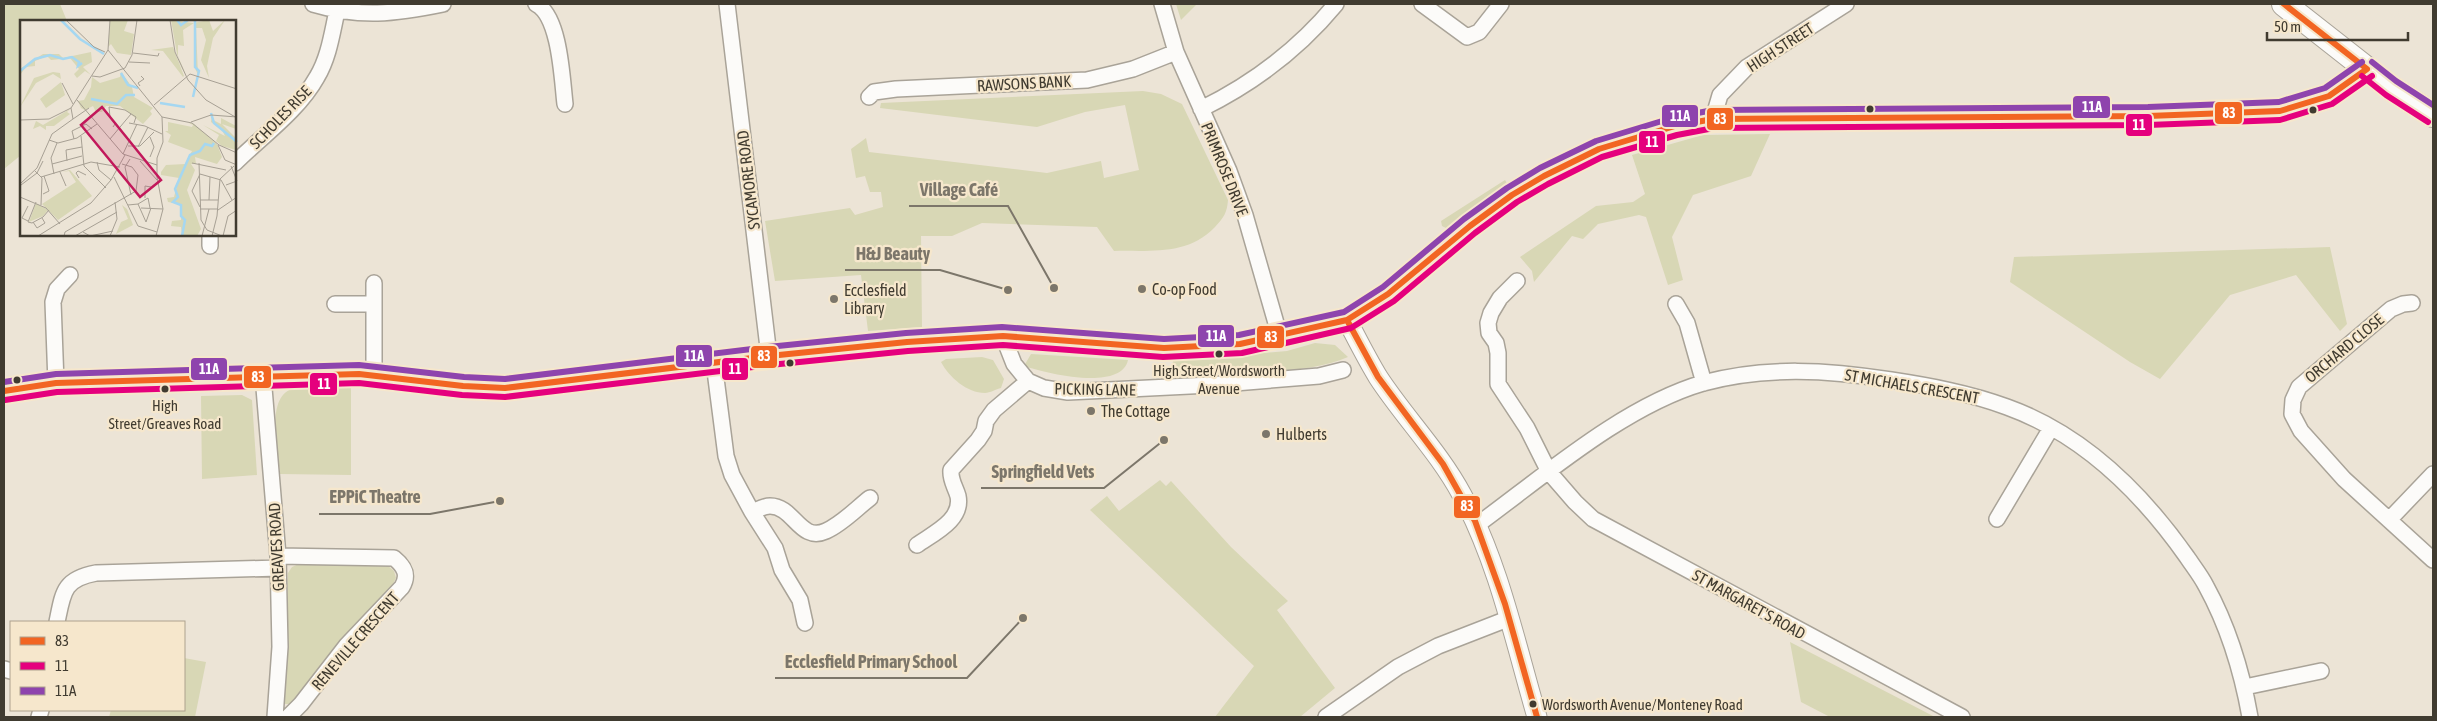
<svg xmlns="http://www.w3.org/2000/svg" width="2437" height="721" viewBox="0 0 2437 721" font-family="'Asap Condensed',sans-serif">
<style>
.green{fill:#d8d7b5}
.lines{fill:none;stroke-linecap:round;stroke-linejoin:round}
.minor-casing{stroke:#a9a398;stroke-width:18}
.tertiary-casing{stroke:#a9a398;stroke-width:21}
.primary-casing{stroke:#a9a398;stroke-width:26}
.minor{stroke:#fcfbf9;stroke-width:15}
.tertiary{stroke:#fcfbf9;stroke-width:19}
.primary{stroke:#fcfbf9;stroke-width:24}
.bus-1-casing{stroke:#f6e7cc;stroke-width:10}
.bus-2-casing{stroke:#f6e7cc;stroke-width:10}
.bus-3-casing{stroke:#f6e7cc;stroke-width:10}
.bus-1{stroke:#f26522;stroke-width:6}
.bus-2{stroke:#e5007d;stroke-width:6}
.bus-3{stroke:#8e44ad;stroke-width:6}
.bus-dot{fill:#403b30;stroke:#f6e7cc;stroke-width:2}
.poi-dot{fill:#7c766a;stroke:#f6e7cc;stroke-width:2}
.labels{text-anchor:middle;stroke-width:4.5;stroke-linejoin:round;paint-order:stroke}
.bus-label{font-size:15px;fill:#403b30;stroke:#f6e7cc}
.street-label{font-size:16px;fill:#403b30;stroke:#f6e7cc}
.poi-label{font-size:16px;fill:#403b30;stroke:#f6e7cc;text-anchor:start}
.inset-river{fill:none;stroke:#a5d7f1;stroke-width:2.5}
.inset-road{fill:none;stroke:#a7a094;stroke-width:1}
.view{fill:#c2185b;fill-opacity:0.15;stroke:#c2185b;stroke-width:2.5}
.inset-edge{fill:none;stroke:#403b30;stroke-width:2.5}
.leader{fill:none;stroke:#7c766a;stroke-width:2}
.callout-dot{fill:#7c766a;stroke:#f6e7cc;stroke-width:2}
.callout-label{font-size:18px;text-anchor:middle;font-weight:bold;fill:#7c766a;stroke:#f6e7cc;stroke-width:4.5;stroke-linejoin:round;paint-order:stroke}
.line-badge{stroke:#f6e7cc;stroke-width:2}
.badge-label{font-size:14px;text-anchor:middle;font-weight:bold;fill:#fff}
</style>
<rect width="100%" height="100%" fill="#ece4d6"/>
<!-- green -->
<path class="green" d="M4,4H60L67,21H21V155L4,169Z
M1176,4H1197L1181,20Z
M1143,91L1161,94L1182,104L1228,200C1227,213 1224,217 1215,227C1187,256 1151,250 1114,251L1097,227L982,223L952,236H921L922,327L868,331L861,275L775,281L765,221L850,208L855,215L883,207L881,192H870L865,176L856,178L851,149L866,138L869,152L1047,173L1101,161L1104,178L1139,170L1125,105L1085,112L1037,127L880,108L881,103Z
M1770,134L1751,176L1693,195L1672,237L1683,280L1668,285L1646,217L1639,215L1598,224L1583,239L1572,236L1534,282L1532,271L1520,257L1596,206L1633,202L1645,194L1632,155L1703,135Z
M1505,180L1508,185L1448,229L1442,226L1441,221Z
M2330,247L2347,324L2340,331L2296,275L2230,295L2160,379L2130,362L2010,282L2014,257Z
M1315,343L1335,345L1348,357C1301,377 1223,372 1171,375L1173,361L1287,351Z
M1031,354L1128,360C1121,392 1045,373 1024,366Z
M982,357L993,360L1004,379L1001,388C996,389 990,393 985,393C967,393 949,377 941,362L946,359Z
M351,387V475L280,474C278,450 264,393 296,388C314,385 333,388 351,387Z
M242,395L252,400L257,475L202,479L201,396Z
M1160,480L1166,486L1171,481L1231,547L1288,601L1277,610L1335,688L1300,717H1215L1254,666L1090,510L1107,496L1119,511Z
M301,563L387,565L394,571L396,578L392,586L340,641L290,704H284L288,573L292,567Z
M1790,642L1935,717H1830L1801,702Z
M184,658L206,662L195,717H109L111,710H184Z"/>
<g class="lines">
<!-- minor casing -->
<g class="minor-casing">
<path id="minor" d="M313,4C360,18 395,14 443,4
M536,4C560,16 562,79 565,104
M727,4L769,356
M1162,4L1176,52L1229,171L1245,215L1280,337
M1422,4L1467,37L1479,32L1501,4
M869,97L874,92L896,89L1087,80L1133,69L1176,52
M1201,109C1254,83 1298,50 1336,4
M1713,119L1720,95L1747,67L1846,4
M235,163C262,136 298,111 317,77C329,57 332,33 337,11
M210,246V235
M1517,281L1500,298L1491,313L1488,323L1489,333L1496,343L1498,353V384L1527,428L1549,472L1575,502L1593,519L1962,717
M374,283V375
M2412,303L2403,304L2391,309L2299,387L2293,400L2292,414L2301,431L2344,479L2433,560
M335,304H373
M1676,304L1687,323L1704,383
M1003,336L1014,364L1028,381L1044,388L1068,392L1210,385L1319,376L1343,370
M714,363L726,456L732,475L752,512L775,548L782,570L800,600L805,623
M263,376L278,556L280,647L275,717
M56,383L53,302L57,289L70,275
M752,512C757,510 764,506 770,506C794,506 800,543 826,531C842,524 857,508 870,498
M1997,519L2051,428
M2389,520L2433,474
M1477,525C1544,476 1624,406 1703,383C1765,366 1829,370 1891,380C1930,386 1969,393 2007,407C2082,434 2142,493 2187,557C2193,566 2201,576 2206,586C2228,626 2242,672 2250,717
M917,545C934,533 963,520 958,496C955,486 950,480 951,470L978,440L984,431L986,421L994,410L1028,381
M278,556L394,558C405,567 409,575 402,587L346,646L301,704L288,717
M57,622C63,593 63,579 96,573L278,568
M4,669L11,671
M2245,687L2321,671
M39,717L41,710
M1326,717L1398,667L1438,646L1510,618"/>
</g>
<!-- tertiary casing -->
<g class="tertiary-casing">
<path id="tertiary" d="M1347,320C1357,339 1367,359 1378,377C1404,417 1439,452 1462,495C1499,564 1515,642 1537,717
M4,391L56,383L217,377L359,374L463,386L505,388L769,356L907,342L1003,336L1164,348L1240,344L1347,320L1388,294L1470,226L1512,195L1544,176L1599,149L1675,126L1713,119L1757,118L1892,119L2049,115L2148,116L2280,111L2329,96L2367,69"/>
</g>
<!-- primary casing -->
<g class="primary-casing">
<path id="primary" d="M2284,4L2391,88L2433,115"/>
</g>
<!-- minor -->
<use href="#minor" class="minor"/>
<!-- tertiary -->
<use href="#tertiary" class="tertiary"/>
<!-- primary -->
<use href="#primary" class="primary"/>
<!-- bus-1 casing -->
<g class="bus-1-casing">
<path id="bus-1" d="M1347,320L1378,377L1443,464L1475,521L1505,604L1537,717
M4,391L56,383L359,374L463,386L505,388L769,356L907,342L1003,336L1164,348L1240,344L1347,320L1388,294L1470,226L1512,195L1544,176L1599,149L1675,126L1713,119L2148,116L2280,111L2329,96L2367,69L2284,4"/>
</g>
<!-- bus-2 casing -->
<g class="bus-2-casing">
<path id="bus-2" d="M2362,76L2386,95L2428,122
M5,400L57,392L359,383L462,395L505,397L770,365L908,351L1003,345L1163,357L1242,353L1351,328L1394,301L1475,233L1517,202L1548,184L1602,157L1677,135L1714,128L2148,125L2280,120L2332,104L2372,76"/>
</g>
<!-- bus-3 casing -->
<g class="bus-3-casing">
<path id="bus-3" d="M2372,62L2396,81L2433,105
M4,382L56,374L359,365L464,377L505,379L768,347L906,333L1002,327L1164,339L1239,335L1344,312L1383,287L1464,219L1507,188L1540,168L1596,141L1672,118L1713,110L2148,107L2279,102L2325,88L2362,62"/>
</g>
<!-- bus-1 -->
<use href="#bus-1" class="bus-1"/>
<!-- bus-2 -->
<use href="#bus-2" class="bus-2"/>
<!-- bus-3 -->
<use href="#bus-3" class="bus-3"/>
</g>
<!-- markers -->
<g class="bus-dot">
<circle cx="1870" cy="109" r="4.5"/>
<circle cx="2313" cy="110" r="4.5"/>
<circle cx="1219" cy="354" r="4.5"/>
<circle cx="790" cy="363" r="4.5"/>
<circle cx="17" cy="380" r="4.5"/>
<circle cx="165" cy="389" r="4.5"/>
<circle cx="1533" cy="704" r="4.5"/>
</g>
<g class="poi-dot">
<circle cx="1142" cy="289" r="5"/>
<circle cx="834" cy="299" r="5"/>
<circle cx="1091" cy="411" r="5"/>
<circle cx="1266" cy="434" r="5"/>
</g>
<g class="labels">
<!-- bus labels -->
<g class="bus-label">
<text x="1219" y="376">High Street/Wordsworth<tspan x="1219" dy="18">Avenue</tspan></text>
<text x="165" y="411">High<tspan x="165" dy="18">Street/Greaves Road</tspan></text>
<text x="1542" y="710" text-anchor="start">Wordsworth Avenue/Monteney Road</text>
</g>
<!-- street labels -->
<g class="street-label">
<text transform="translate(1780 47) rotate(-33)" y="6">HIGH STREET</text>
<text transform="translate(1024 83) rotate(-3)" y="6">RAWSONS BANK</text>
<text transform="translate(280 117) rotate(-46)" y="6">SCHOLES RISE</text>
<text transform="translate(1225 169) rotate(68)" y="6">PRIMROSE DRIVE</text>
<text transform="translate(748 180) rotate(-97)" y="6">SYCAMORE ROAD</text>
<text transform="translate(2344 348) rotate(-40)" y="6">ORCHARD CLOSE</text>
<text transform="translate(1912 386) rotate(10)" y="6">ST MICHAELS CRESCENT</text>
<text transform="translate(1095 389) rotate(1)" y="6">PICKING LANE</text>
<text transform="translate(276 547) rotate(-93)" y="6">GREAVES ROAD</text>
<text transform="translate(1749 604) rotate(29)" y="6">ST MARGARET'S ROAD</text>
<text transform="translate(355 641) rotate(-49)" y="6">RENEVILLE CRESCENT</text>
</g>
<!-- poi labels -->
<g class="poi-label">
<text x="1152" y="295">Co-op Food</text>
<text x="844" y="296">Ecclesfield<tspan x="844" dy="18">Library</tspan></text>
<text x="1101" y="417">The Cottage</text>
<text x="1276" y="440">Hulberts</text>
</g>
</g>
<!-- overview -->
<g transform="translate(20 20)">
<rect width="216" height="216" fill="#ece4d6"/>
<path d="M90,0H108L104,11L114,14L111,35L97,33L91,24L88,27ZM151,0L173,3L189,0L193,11L205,0L193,18L187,46L189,58L181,40L186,20L182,8H176L178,55L175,48L174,3L163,10L164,26L158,25V36L166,55L162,48L157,34ZM153,27L164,56L163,57L143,31L131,30ZM71,32L72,42L63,47L71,55L65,51L57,58L54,54L59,49L50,38L31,40L27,36L15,41V46L6,47L0,55V49L23,34H39L43,38ZM33,52L40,53L41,59L33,54L16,63L0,87L14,58ZM101,52L112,67L114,77L133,88L130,91L132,94L123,104L100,86H86L82,92H76L73,86L65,90L61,88L58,81L64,80L71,67L72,57L80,63L100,57ZM41,62L45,75L26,88L20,79ZM50,89L47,92L50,94L34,106H26V110L20,106L13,109L16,101L23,105ZM192,95L193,100L201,104V98L216,106V109L202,104L216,118V130L202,126L196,121L199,115L183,105L205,116L202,110L191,102ZM148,102L172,107L173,105L167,102L174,104L197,124L202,137L197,144L175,137L176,144H171L175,150L167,170L181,209L177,216H162L161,207L151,206L152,201L161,200L162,190L159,184L148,182L147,178L154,177L159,158L141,155V152L146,145L165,144L172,131L148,122L151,115L145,111H148ZM50,150L72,176L38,200L22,184L56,162L49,151L42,152ZM16,183L28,190L23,196L9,202ZM102,185L107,189L113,205L96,214L101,202L108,199Z" fill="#d8d7b5"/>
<path class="inset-river" d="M41,0L60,19L84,34M157,0L161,5L168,0M0,51L15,39L30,35L43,39L52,37L59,42L58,46L62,43M101,53L108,65L118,68M173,77L179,51L175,47V0M71,79L97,84L106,75H115M140,83L165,87M191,93L194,103L217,122M162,216L165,200L161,196V185L153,182L158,177L155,169L170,135L180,131L185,124L192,126L194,123"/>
<path class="inset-road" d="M46,0L74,27L85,32M90,0L88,30L142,97L143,122L137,138V157L143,189L136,216M150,0L155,32L168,60L186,80L217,98M113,33L138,36L139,33M109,42L130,43M105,48L112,35L117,0M72,56L80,57L105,48M42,63L53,84M120,66L118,63L124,59L121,56M57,80L103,134L137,145M134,85L170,54L217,69M142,97L172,103L199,125L217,133M53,99L69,88M0,100L29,99L51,88M171,102L191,95L217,97M109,103L125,106L142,114M93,107L95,104L90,97L89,87L105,90L116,97L114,103M61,116L64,146L86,168M54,119L52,111L66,104L72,109M90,119L111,94M29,120L38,123L57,118L77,104M198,125L205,140L217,145M108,126H120L134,112M118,127L128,107M103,134L117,104M130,137L134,127L130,117M110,139L105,147L111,175M47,141L46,130L62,127M120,141L137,160M77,142L79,150L91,160M172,143L206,150M179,143L181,200L187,210L202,216M32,144L62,136M15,151L22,158L21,185M40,152L46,166M34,154L31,138L37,123M21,157L71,142L100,147M94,157L118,206L137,212M59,158L56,153L58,151L66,155M0,164L17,148L32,114L53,99L51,88L88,30M1,165L17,153L23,141M206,165L217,161L211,146M23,174L29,171L24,156M0,177L26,188L40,204M125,178V166L131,167M180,180H198M189,180L190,157M16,182L8,202L12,203L23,197L29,190M118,184L128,178L130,188M108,185L118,184L126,202L131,188M8,186L2,198L8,201M180,187L172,171L180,154L201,160L212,180M121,188L143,189M180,189H198M198,190L217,177M13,202L17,208L25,203L22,198M63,212L70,216L93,211M18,216L71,183L91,160L105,135M44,216L45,212L116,171L118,155L112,147L102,144M55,216L97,192M90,216L97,199L95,182M182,216L189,189M192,216L197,196L200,159L214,146M203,216L208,196L217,190"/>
<path class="view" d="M82,87L141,160L120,177L61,105Z"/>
<rect width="216" height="216" class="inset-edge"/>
</g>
<!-- callouts -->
<path class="leader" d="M1054 288L1008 206H909M1008 290L940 270H845M1164 440L1104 488H981M500 501L430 514H319M1023 618L967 678H775"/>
<g class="callout-dot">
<circle cx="1054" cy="288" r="5"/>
<circle cx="1008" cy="290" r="5"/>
<circle cx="1164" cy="440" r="5"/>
<circle cx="500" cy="501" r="5"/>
<circle cx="1023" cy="618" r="5"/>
</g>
<g class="callout-label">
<text x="959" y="196">Village Café</text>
<text x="893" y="260">H&amp;J Beauty</text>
<text x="1043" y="478">Springfield Vets</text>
<text x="375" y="503">EPPiC Theatre</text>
<text x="871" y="668">Ecclesfield Primary School</text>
</g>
<g class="line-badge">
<rect x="2072" y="95" width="39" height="24" rx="5" fill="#8e44ad"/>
<rect x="2214" y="101" width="29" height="24" rx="5" fill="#f26522"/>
<rect x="1661" y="104" width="38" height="24" rx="5" fill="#8e44ad"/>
<rect x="1706" y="107" width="28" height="24" rx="5" fill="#f26522"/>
<rect x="2125" y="113" width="28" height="24" rx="5" fill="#e5007d"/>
<rect x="1638" y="130" width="28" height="24" rx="5" fill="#e5007d"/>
<rect x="1197" y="324" width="38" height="24" rx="5" fill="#8e44ad"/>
<rect x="1256" y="325" width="29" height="24" rx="5" fill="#f26522"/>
<rect x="675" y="344" width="38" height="24" rx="5" fill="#8e44ad"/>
<rect x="750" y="345" width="28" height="24" rx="5" fill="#f26522"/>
<rect x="721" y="357" width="28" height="24" rx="5" fill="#e5007d"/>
<rect x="190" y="357" width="38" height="24" rx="5" fill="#8e44ad"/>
<rect x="243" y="365" width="29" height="24" rx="5" fill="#f26522"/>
<rect x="309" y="372" width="29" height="24" rx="5" fill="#e5007d"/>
<rect x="1453" y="495" width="28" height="24" rx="5" fill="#f26522"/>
</g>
<g class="badge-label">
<text x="2092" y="112">11A</text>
<text x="2229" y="118">83</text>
<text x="1680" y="121">11A</text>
<text x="1720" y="124">83</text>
<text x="2139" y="130">11</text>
<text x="1652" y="147">11</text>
<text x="1216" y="341">11A</text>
<text x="1271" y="342">83</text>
<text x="694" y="361">11A</text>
<text x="764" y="361">83</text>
<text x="735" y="374">11</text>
<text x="209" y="374">11A</text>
<text x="258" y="382">83</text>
<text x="324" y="389">11</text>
<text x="1467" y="511">83</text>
</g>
<!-- border -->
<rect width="2437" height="721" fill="none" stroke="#403b30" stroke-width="10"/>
<!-- legend -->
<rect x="10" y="621" width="175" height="90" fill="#f6e7cc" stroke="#ada28e"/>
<rect x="20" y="637" width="25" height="8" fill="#f26522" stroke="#ada28e"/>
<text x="55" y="646" font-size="15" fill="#403b30">83</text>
<rect x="20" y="662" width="25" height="8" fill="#e5007d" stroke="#ada28e"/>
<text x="55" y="671" font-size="15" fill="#403b30">11</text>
<rect x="20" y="687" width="25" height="8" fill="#8e44ad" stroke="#ada28e"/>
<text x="55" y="696" font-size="15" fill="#403b30">11A</text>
<!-- scale -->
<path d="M2267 32v8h141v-8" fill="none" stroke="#403b30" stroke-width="2.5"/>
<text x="2274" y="32" font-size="15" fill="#403b30" stroke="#f6e7cc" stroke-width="4" paint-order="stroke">50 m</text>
</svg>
